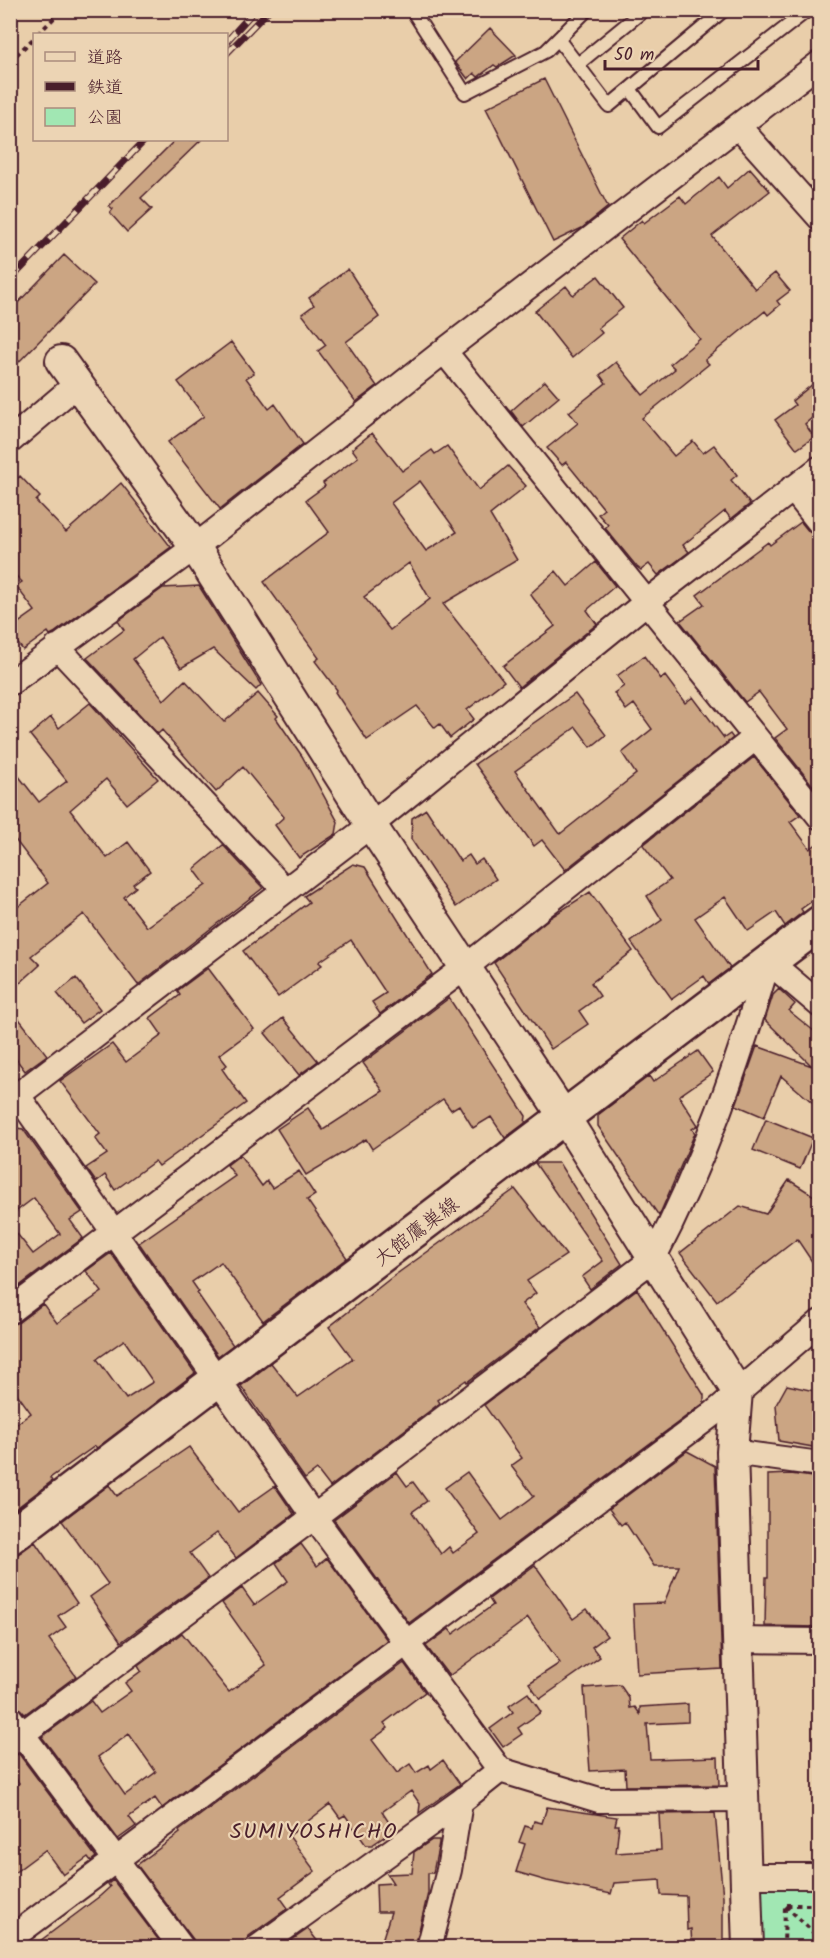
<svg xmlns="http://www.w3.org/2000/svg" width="830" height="1958" viewBox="0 0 830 1958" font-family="Kalam,'Klee One',sans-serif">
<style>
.green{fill:#a1e7b3;stroke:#76836f;stroke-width:1.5}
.building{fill:#cba583;stroke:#4a1f2b;stroke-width:1.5;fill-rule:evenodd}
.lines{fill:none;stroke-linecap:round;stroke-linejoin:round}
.service-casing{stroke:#4a1f2b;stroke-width:16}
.minor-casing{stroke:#4a1f2b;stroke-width:28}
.tertiary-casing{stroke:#4a1f2b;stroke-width:34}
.secondary-casing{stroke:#4a1f2b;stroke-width:38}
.path{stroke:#4a1f2b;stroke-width:4;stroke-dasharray:4.5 4.5;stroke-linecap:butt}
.service{stroke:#ecd4b4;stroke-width:12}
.minor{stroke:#ecd4b4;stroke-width:24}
.tertiary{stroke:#ecd4b4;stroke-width:30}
.secondary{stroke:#ecd4b4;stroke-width:33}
.rail-casing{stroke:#4a1f2b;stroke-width:7}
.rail{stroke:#ecd4b4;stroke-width:4.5;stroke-dasharray:14;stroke-linecap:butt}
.labels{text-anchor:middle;stroke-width:4.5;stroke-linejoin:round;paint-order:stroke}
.street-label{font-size:20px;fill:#4a1f2b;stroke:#ecd4b4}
.quarter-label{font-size:22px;letter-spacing:1.5px;fill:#4a1f2b;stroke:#ecd4b4}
</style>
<rect width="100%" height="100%" fill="#e9ceaa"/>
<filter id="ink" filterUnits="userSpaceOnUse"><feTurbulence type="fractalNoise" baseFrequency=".0167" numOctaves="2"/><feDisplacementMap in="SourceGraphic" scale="12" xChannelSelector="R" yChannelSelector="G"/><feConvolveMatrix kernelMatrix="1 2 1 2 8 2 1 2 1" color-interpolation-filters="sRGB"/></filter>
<g filter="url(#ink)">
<!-- green -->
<path class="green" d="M746,1876H819V1947H748Z"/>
<!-- building -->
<path class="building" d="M490,28L516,55L497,67L494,65L478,77L474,73L468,79L455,62Z
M544,79L608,207L582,228L553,242L486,108Z
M175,140H201L141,198L152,209L127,232L110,213L113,209L109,206Z
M750,168L770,191L712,236L755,289L775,273L790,291L777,301L780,305L768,315L765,311L705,360L709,364L642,418L674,456L693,441L703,453L714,445L737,475L731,480L750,504L731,519L725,511L683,545L689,552L658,575L649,564L641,570L637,567L605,528L608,525L598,514L604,509L566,462L562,465L547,448L578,423L569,412L606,383L600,375L616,362L643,395L675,369L670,364L700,339L619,239L642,220L644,223L680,196L686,204L719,177L727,188Z
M64,255L95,284L10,371V311Z
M348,269L379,317L346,342L377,386L356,402L318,351L326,345L302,314L314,305L309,298Z
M598,276L623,308L598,328L602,333L572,358L535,311L566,286L573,295Z
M231,342L254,373L246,378L269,409L275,404L303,444L220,509L168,442L204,416L178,382Z
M819,379V412L805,424L814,437L797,449L775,420L795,405L792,401Z
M545,381L559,397L523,427L511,411Z
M372,433L402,471L432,450L435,454L447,446L479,490L508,466L526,486L490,515L517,560L443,604L504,681L467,710L474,719L450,738L440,724L435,728L417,706L367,740L335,692L337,690L315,661L319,658L264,582L329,532L306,500L325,486L323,483L358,457L352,449ZM420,481L457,532L426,551L391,503ZM409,563L430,599L390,630L364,597Z
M20,476L40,497L36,501L66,532L121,483L171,547L54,633L50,635L48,632L23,650L10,634V629L35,611L16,586L22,582L10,570V485Z
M801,522L809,532L819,537L818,792L775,738L787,729L759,692L745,702L680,621L704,604L697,595L768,542L770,545Z
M596,562L615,586L587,610L597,624L519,687L503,666L555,626L530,594L556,571L568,586Z
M199,586L261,685L256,690L213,649L181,668L160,637L133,659L164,700L185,680L224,722L258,693L278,716L276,718L302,756L338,822L336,834L299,858L275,825L284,817L243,767L216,792L162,730L158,734L87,658L124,630L118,621L163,588Z
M644,656L661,679L665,676L685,703L693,697L724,738L730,734L733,738L565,870L542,840L534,846L475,764L575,694L606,735L591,747L576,727L515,771L560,834L636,774L622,753L652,729L634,704L626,710L614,693L624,686L617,676Z
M90,703L158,779L127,804L106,779L70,810L107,858L128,842L150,871L133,884L136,887L124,897L147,927L206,885L194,869L223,845L263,888L138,985L84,914L31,956L40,965L10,992V913L48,883L10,833V765L39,802L67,781L30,735L51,717L59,728Z
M754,757L800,815L790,822L810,849L819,842V896L801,909L803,912L785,926L776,912L748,931L725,897L695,918L730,968L709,984L704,976L672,999L631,942L662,920L647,896L670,880L643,845Z
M426,809L460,861L469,855L475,864L482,859L496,879L456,907L411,839L412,818Z
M353,864L365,867L432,974L380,1014L372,1002L386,993L351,940L319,962L322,965L278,997L243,951L309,902L304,896Z
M590,892L633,951L591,983L600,996L579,1011L588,1024L551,1049L494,963L551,917Z
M208,968L254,1029L219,1055L227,1065L222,1069L246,1103L159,1166L155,1161L115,1190L105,1175L96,1182L86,1168L107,1154L95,1138L100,1134L60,1081L112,1044L126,1062L162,1035L150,1018L180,995L177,991Z
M76,978L100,1009L81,1023L57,993Z
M779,989L795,1004L789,1011L819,1035V1108L781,1076L764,1117L736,1105L757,1046L812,1066L765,1020L773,995Z
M449,998L526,1116L525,1123L505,1138L491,1117L473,1128L459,1105L451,1110L443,1099L372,1149L366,1139L306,1175L277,1129L308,1108L323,1130L383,1091L363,1063Z
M10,1007L47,1055L25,1071L10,1051Z
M283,1018L318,1061L299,1075L265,1033Z
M698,1051L713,1072L679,1096L698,1125L692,1129L695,1133L659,1216L598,1126V1115L649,1076L653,1082Z
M766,1119L813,1138L800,1169L753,1150Z
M10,1127L23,1129L82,1212L70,1220L83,1238L10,1293V1225L33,1254L60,1234L34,1198L10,1216Z
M240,1155L262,1186L267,1181L272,1188L299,1171L315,1195L307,1200L347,1258L263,1321L221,1262L192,1282L199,1292L197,1293L233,1345L218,1356L139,1243L235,1176L227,1165Z
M535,1163H559L622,1264L590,1289L582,1277L603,1261Z
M789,1180L819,1199V1272L797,1239L717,1301L680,1253L740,1206L766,1214Z
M515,1189L566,1255L527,1281L536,1293L522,1304L540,1327L467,1382L466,1380L438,1400L440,1403L330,1487L317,1470L305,1479L241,1386L271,1363L298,1397L353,1359L329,1327L391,1278Z
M111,1253L195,1373L97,1448L95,1446L50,1478L52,1481L10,1513V1429L31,1413L10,1384V1325L19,1322L43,1304L57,1323L102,1292L86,1271ZM124,1340L153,1382L126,1399L97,1359Z
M637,1289L704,1395V1403L409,1623L334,1520L397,1472L407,1486L413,1482L427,1501L412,1512L441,1554L449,1547L453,1553L479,1534L445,1488L467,1472L502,1520L534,1496L511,1466L522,1458L484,1405Z
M787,1385L819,1392V1448L779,1441L776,1405Z
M189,1447L238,1512L275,1486L294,1514L236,1558L217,1533L190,1553L208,1578L121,1642L90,1597L108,1584L62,1521L109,1485L117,1496Z
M687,1451L715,1466L722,1669L637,1674L633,1604L664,1603L679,1566H654L625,1522L621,1525L609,1509Z
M791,1474L819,1478V1627L765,1626L766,1577H768V1475Z
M35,1542L77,1603L58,1616L66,1627L49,1639L76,1676L25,1714L16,1705L10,1704V1560Z
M301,1544L317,1566L327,1558L387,1640L162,1808L155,1798L129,1817L136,1826L118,1839L42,1737L91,1701L100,1713L131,1691L125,1683L141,1671L138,1666L182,1633L229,1692L266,1665L222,1603L242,1588L254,1605L288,1581L276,1563ZM129,1734L156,1772L125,1795L98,1757Z
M535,1565L573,1619L587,1609L607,1636L592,1647L600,1657L540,1699L529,1683L560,1663L528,1618L449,1676L426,1646L449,1629L453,1634L493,1605L489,1599Z
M404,1663L425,1692L384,1723L388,1728L372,1740L397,1773L410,1764L416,1773L429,1765L431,1769L443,1760L460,1784L419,1813L420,1804L411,1791L382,1812L394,1830L372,1845H366L345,1815L340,1818L330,1804L289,1836L315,1871L280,1897L288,1908L249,1936L243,1947H196L193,1939L137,1865L180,1833L179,1831Z
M620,1685L629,1698L630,1708L635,1707L640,1714V1707L688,1704V1722L647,1724L650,1759L718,1757L719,1785L626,1786L625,1769L590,1771L584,1688Z
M528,1693L541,1712L518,1728L522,1734L503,1747L490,1729L513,1712L509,1706Z
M19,1754L96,1857L91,1861L88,1857L63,1875L45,1850L10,1876V1789L19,1783L10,1771V1757Z
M547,1807L617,1817L615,1825H619L616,1853L661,1850L659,1814L715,1813L723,1897V1947H692L691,1929L687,1930L686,1896L661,1895L660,1880L614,1883L611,1894L547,1881L516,1872L525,1844L519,1842L525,1826L532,1828L534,1821L542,1823Z
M432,1840H439V1843L433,1873H428V1893L415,1947H380L391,1912H377L376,1884L393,1883L387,1874L412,1873L414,1852Z
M113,1880L164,1947H32L100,1896L110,1887L108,1884Z
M308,1929L322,1947H282Z"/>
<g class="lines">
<!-- service casing -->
<g class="service-casing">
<path id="service" d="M412,10L465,93L546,51L587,10
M558,39L609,106L724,10
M578,64L644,10
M630,89L658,127L808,10"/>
</g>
<!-- minor casing -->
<g class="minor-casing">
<path id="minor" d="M738,126L820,218
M444,351L820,817
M10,441L77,384
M792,488L820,523
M57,647L285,890
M10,683L195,547L444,351L820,63
M18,1096L314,1517L500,1770L599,1800L744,1799
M10,1101L371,825L648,601L820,468
M10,1311L467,966L755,738
M732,1452L820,1464
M739,1640L820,1641
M10,1718L182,1948
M10,1743L314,1517L653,1259C703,1164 738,1064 768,961L820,1005
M746,1876H820
M10,1939L714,1413L820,1322
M257,1948L460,1802L500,1770
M429,1948L449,1870L460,1802"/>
</g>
<!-- tertiary casing -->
<g class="tertiary-casing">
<path id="tertiary" d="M61,361L195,547L371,825L565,1118L737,1391L732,1452L748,1948"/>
</g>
<!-- secondary casing -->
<g class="secondary-casing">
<path id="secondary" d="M10,1537L820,923"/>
</g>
<!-- path -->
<path class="path" d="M38,34L62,10
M10,61L34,38
M786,1906L820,1939
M784,1948L785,1905H820
M817,1948L820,1945"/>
<!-- service -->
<use href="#service" class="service"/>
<!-- minor -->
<use href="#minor" class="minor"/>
<!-- tertiary -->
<use href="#tertiary" class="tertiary"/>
<!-- secondary -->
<use href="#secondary" class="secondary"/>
<!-- rail casing -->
<g class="rail-casing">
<path id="rail" d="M226,42L255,10
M226,54L269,10
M10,280L145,140"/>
</g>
<!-- rail -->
<use href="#rail" class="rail"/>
</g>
</g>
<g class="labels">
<!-- street labels -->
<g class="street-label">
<text transform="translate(416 1231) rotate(-37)" y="7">大館鷹巣線</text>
</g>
<!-- quarter labels -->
<g class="quarter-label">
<text x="314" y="1838">SUMIYOSHICHO</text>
</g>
</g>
<!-- margin -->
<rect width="830" height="1958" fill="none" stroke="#ecd4b4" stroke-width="36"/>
<rect x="18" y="18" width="794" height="1922" fill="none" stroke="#4a1f2b" stroke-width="2" filter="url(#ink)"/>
<!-- legend -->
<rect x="33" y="33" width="195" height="108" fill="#ecd4b4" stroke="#ab8c7d" stroke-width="1.5"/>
<rect x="45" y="52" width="30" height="9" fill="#ecd4b4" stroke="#ab8c7d" stroke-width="1.5"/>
<text x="87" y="63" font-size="18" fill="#4a1f2b">道路</text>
<rect x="45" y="82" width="30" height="9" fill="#4a1f2b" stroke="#ab8c7d" stroke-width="1.5"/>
<text x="87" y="93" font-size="18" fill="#4a1f2b">鉄道</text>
<rect x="45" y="108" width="30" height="18" fill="#a1e7b3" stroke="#ab8c7d" stroke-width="1.5"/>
<text x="87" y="123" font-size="18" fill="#4a1f2b">公園</text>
<!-- scale -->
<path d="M605 60v9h153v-9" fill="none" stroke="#4a1f2b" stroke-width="3"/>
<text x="614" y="60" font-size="18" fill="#4a1f2b" stroke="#ecd4b4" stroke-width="4.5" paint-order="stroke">50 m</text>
</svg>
